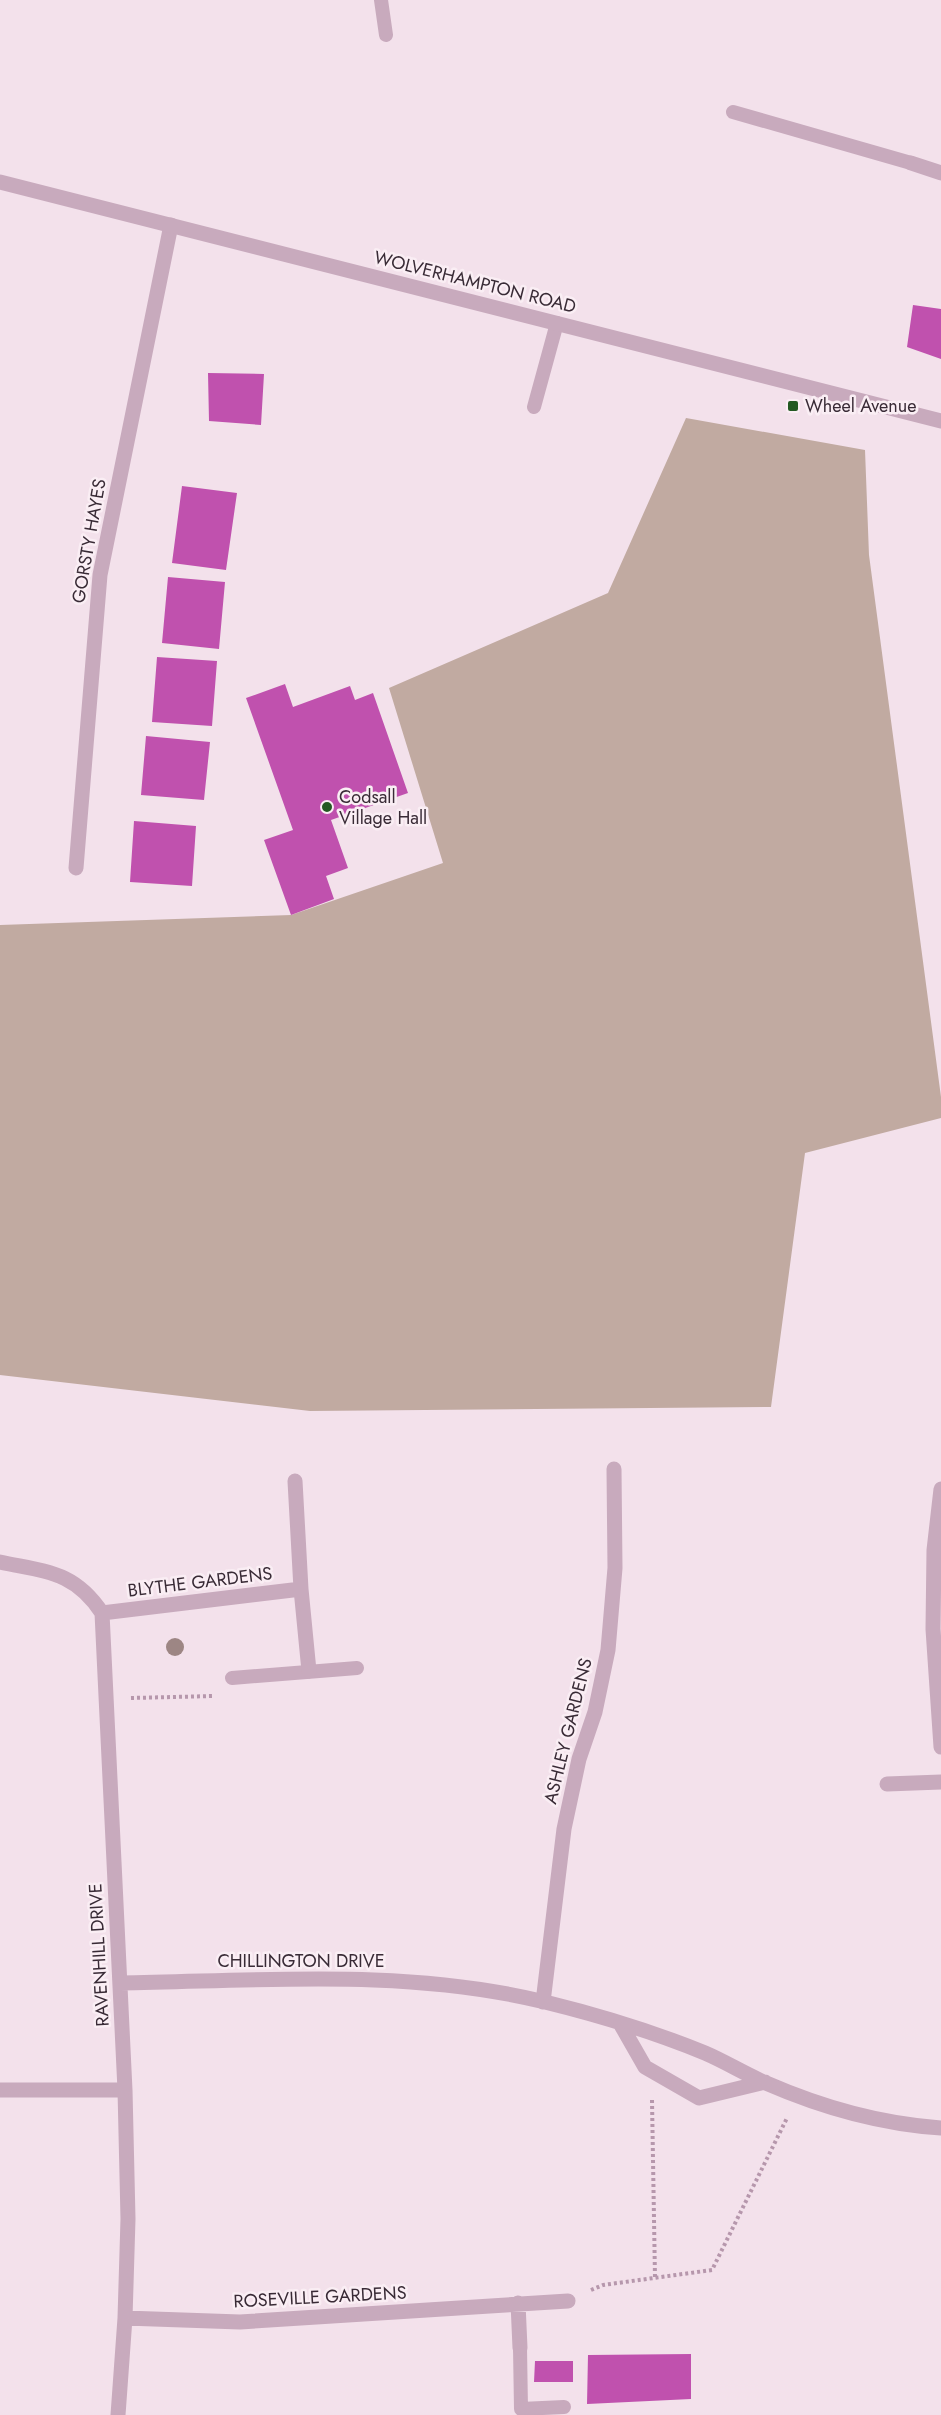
<svg xmlns="http://www.w3.org/2000/svg" width="941" height="2415" viewBox="0 0 941 2415" font-family="Jost,sans-serif">
<style>
.green{fill:#c1aaa1}
.building{fill:#c051ae}
.lines{fill:none;stroke-linecap:round;stroke-linejoin:round}
.path{stroke:#b697ac;stroke-width:4;stroke-dasharray:3 3;stroke-linecap:butt}
.service{stroke:#c8aabd;stroke-width:14}
.minor{stroke:#c8aabd;stroke-width:15}
.tertiary{stroke:#c8aabd;stroke-width:15}
.tree{fill:#9d8684}
.poi-dot{fill:#235922;stroke:#faeef4;stroke-width:2}
.labels{text-anchor:middle;stroke-width:5;stroke-linejoin:round;paint-order:stroke}
.street-label{font-size:18px;fill:#392b36;stroke:#faeef4}
.poi-label{font-size:18px;fill:#392b36;stroke:#faeef4;text-anchor:start}
</style>
<rect width="100%" height="100%" fill="#f3e1eb"/>
<!-- green -->
<path class="green" d="M686,418L865,450L869,555L941,1097V1118L805,1153L771,1407L310,1411L0,1375V925L291,915L443,863L389,688L608,593Z"/>
<!-- building -->
<path class="building" d="M913,305L941,309V359L907,347Z
M208,373L264,374L261,425L209,421Z
M182,486L237,493L226,570L172,563Z
M168,577L225,582L219,649L162,643Z
M157,657L217,661L212,726L152,722Z
M285,684L293,707L350,686L355,700L373,693L408,793L331,820L348,868L326,876L334,899L291,915L264,840L293,830L246,698Z
M146,736L210,742L204,800L141,795Z
M134,821L196,826L192,886L130,882Z
M691,2354V2399L587,2404L588,2355Z
M535,2361H573V2382H534Z"/>
<g class="lines">
<!-- path -->
<path class="path" d="M131,1698L214,1696
M652,2100L655,2278
M591,2290L603,2285L712,2270L787,2118"/>
<!-- service -->
<path class="service" d="M381,0L386,35
M733,112L911,163
M534,407L557,323
M232,1678L357,1668
M520,2348L521,2409L564,2407"/>
<!-- minor -->
<path class="minor" d="M911,163L941,173
M76,868L100,575L171,225
M295,1481L301,1589
M941,1489L934,1550L933,1629L941,1747
M0,1562C46,1572 74,1571 102,1613L125,2090L128,2219L125,2318L118,2415
M102,1613L301,1589L309,1671
M887,1784L941,1782
M120,1983C262,1981 406,1968 545,2002C598,2015 654,2032 705,2053C726,2062 745,2074 766,2083C821,2107 881,2124 941,2128
M543,2002L564,1829L579,1759L595,1712L608,1650L615,1568L614,1469
M621,2025L645,2067L699,2098L765,2082
M0,2090H125
M518,2303L520,2348
M125,2318L240,2322L568,2301"/>
<!-- tertiary -->
<path class="tertiary" d="M0,182L941,421"/>
</g>
<!-- trees -->
<circle class="tree" cx="175" cy="1647" r="9"/>
<!-- markers -->
<g class="poi-dot">
<rect x="787" y="400" width="12" height="12" rx="3"/>
<circle cx="327" cy="807" r="6"/>
</g>
<g class="labels">
<!-- street labels -->
<g class="street-label">
<text transform="translate(475 282) rotate(14)" y="6">WOLVERHAMPTON ROAD</text>
<text transform="translate(89 541) rotate(-80)" y="6">GORSTY HAYES</text>
<text transform="translate(200 1582) rotate(-7)" y="6">BLYTHE GARDENS</text>
<text transform="translate(568 1731) rotate(-76)" y="6">ASHLEY GARDENS</text>
<text transform="translate(99 1955) rotate(-93)" y="6">RAVENHILL DRIVE</text>
<text x="301" y="1967">CHILLINGTON DRIVE</text>
<text transform="translate(320 2297) rotate(-3)" y="6">ROSEVILLE GARDENS</text>
</g>
<!-- poi labels -->
<g class="poi-label">
<text x="805" y="412">Wheel Avenue</text>
<text x="339" y="803">Codsall<tspan x="339" dy="21">Village Hall</tspan></text>
</g>
</g>
</svg>
